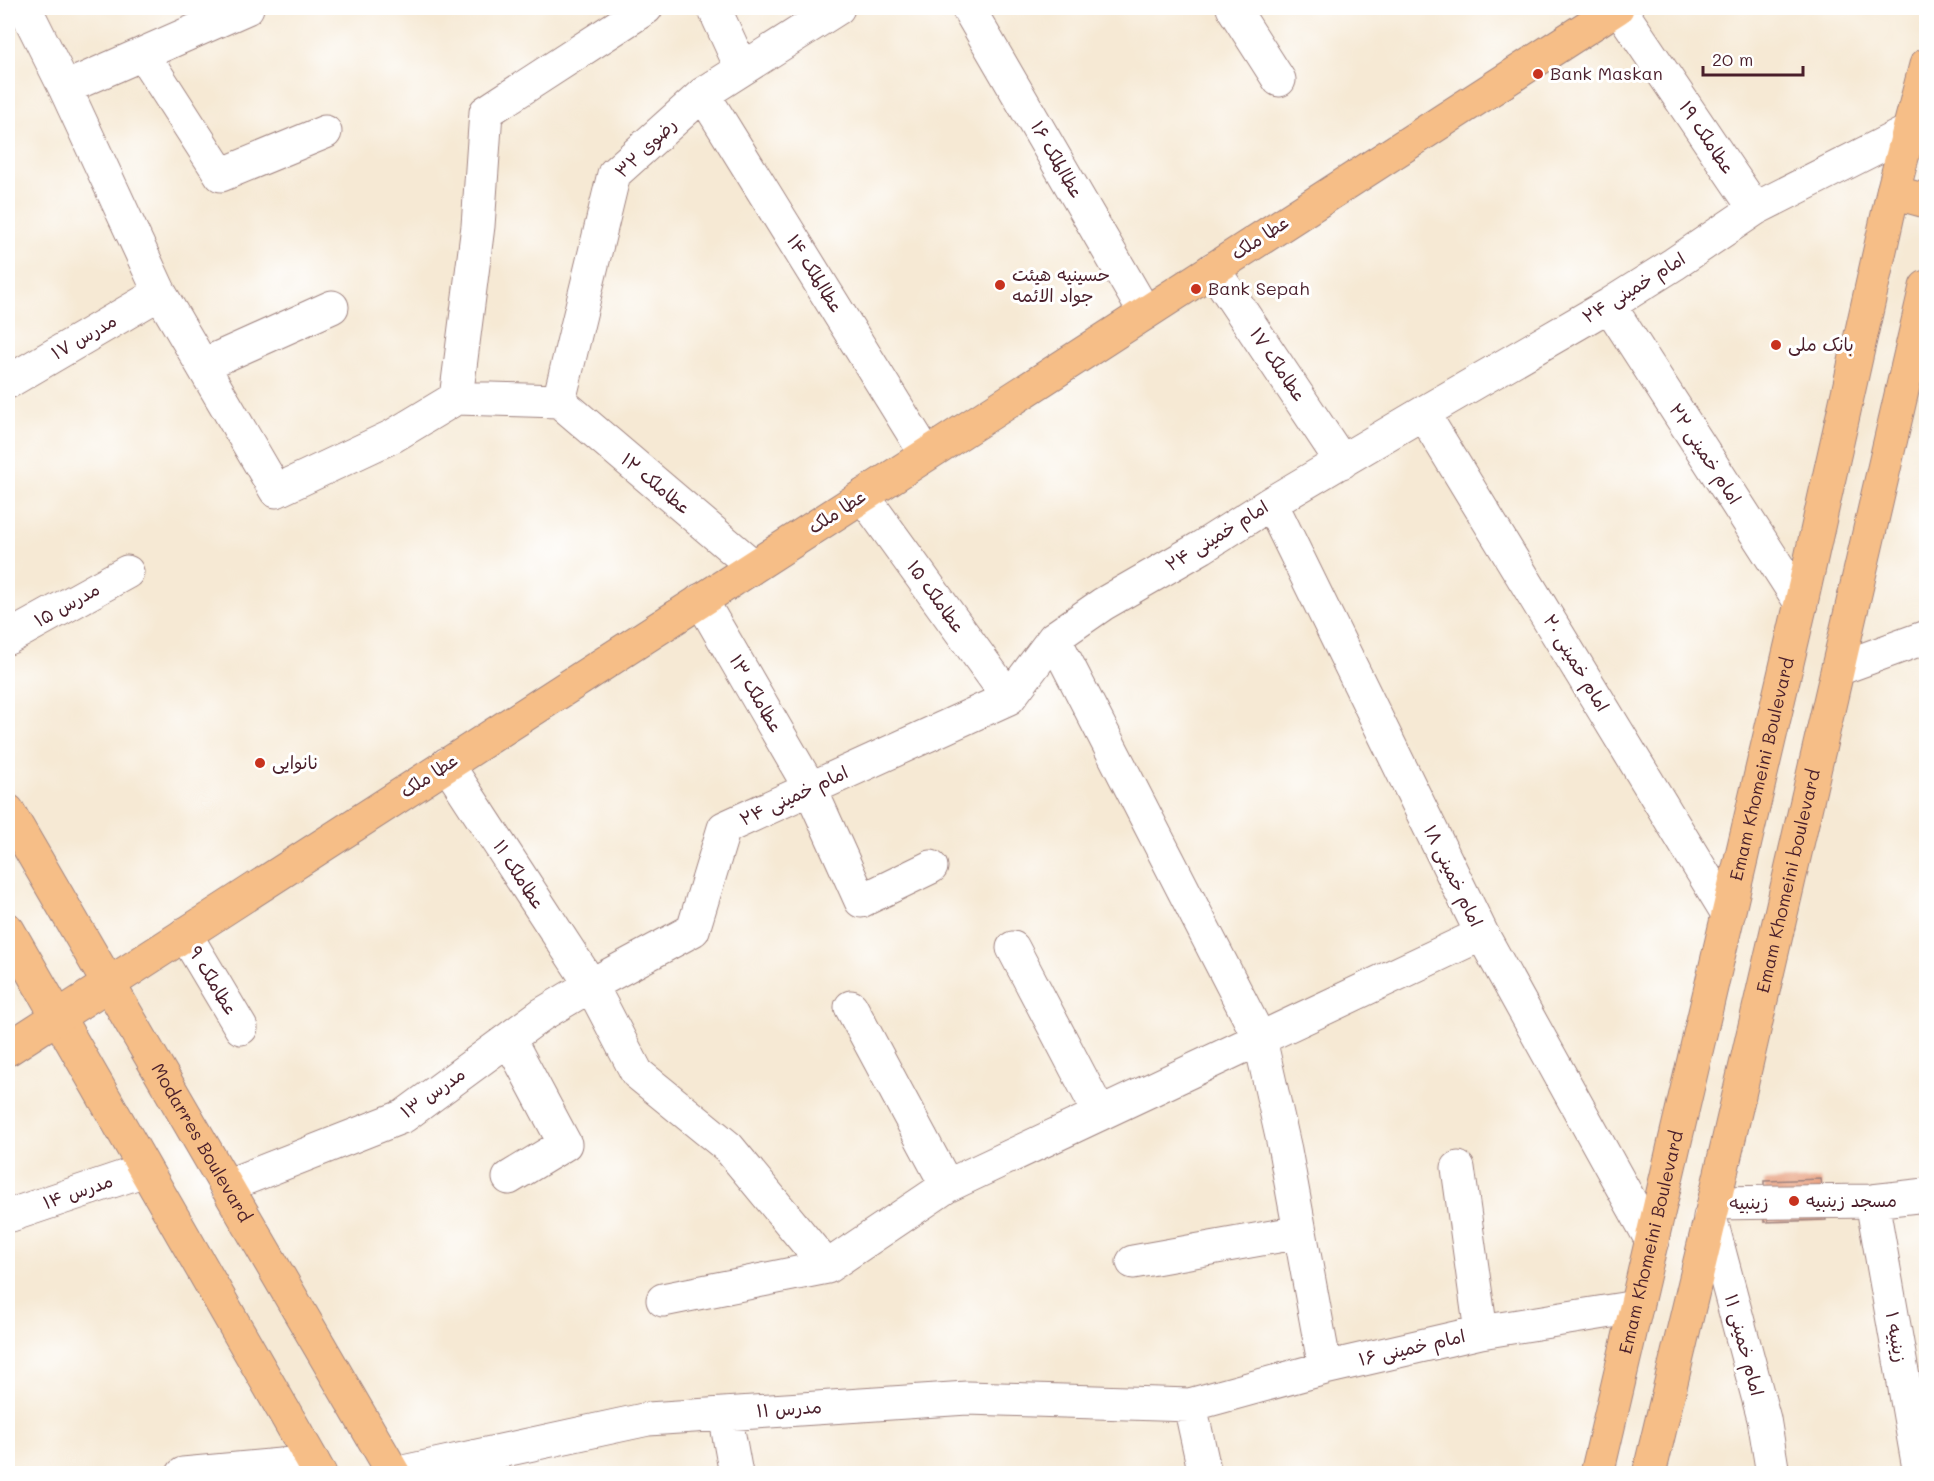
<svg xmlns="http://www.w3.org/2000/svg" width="1934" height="1481" viewBox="0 0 1934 1481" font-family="Mali,'Playpen Sans Arabic',sans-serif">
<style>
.building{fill:#e59874}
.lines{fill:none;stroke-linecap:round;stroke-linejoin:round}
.minor-casing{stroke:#a08480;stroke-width:35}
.major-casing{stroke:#a08480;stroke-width:35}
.minor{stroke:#fff;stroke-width:33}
.major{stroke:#f6be87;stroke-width:33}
.poi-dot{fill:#c8321e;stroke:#fff;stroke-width:2}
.labels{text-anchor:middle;stroke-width:6;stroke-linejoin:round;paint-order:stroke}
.poi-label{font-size:18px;fill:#4a1f2b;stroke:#fff;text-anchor:start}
.street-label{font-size:18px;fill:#4a1f2b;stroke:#fff}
</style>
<rect width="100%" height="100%" fill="#fff"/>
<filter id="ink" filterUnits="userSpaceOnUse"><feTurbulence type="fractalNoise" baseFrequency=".0167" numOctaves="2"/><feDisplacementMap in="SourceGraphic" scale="12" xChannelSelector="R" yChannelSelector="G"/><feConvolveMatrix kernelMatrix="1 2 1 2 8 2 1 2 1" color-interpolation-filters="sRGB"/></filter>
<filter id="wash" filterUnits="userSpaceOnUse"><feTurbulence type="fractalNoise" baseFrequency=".008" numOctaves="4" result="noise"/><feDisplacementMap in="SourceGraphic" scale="24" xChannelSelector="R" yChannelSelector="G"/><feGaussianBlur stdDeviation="1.35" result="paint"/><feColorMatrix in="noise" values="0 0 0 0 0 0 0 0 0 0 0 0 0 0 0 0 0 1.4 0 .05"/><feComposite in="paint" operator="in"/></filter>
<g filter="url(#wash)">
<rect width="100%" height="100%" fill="#f6e9d4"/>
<g id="blocks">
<!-- building -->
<path class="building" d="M1821,1179L1826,1220L1764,1222V1181Z"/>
</g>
</g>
<g filter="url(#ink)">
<use href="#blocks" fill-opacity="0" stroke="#a08480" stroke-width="1.5"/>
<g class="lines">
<!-- minor casing -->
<g class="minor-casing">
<path id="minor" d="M25,8L65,88L247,8
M714,8L742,69
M968,8L1145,313
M1233,8L1279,80
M1619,8L1755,209
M143,54L221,175L325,132
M65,88L160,293L276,491L393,436L456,398
M703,94L926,454
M1213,269L1342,462
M1609,305L1801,603
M203,365L332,307
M8,382L160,293
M559,401L456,398L478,226L486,112L646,8
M559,401L614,174L703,94L838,8
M559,401L753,566
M1423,413L1728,914
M863,496L1009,698
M1271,503L1482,934L1652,1241
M701,600L810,788L861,901L931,867
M8,638L127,572
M1054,638L1260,1039L1285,1150L1325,1368
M1838,669L1926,637
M447,764L591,985L637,1073L728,1147L827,1267
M185,934L241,1028
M1013,948L1100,1114
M851,1007L947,1186
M509,1039L565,1144L509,1178
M1458,1168L1481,1332
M226,1186L404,1116L541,1015L591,985L693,930L724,828L1009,698L1054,638L1103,604L1202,547L1271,503L1423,413L1609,305L1674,264L1755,209L1909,131
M1872,1201L1920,1474
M1714,1203L1872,1201L1926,1195
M11,1215L145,1170
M1710,1217L1764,1419L1773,1474
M1133,1262L1300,1232
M663,1300L827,1267L947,1186L1482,934
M1190,1405L1205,1474
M725,1414L736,1474
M183,1474L313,1462
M394,1474L648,1419L967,1398L1190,1405L1325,1368L1481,1332L1636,1307"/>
</g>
<!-- major casing -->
<g class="major-casing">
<g id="major">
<path d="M1893,192L1926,201"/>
<path id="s1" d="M8,811L394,1474"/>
<path d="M8,930L320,1474"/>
<path d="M8,1049L1617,8"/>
<path id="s2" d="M1597,1474L1801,603L1893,192L1926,65"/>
<path id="s3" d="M1649,1474L1714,1203L1926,287"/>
</g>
</g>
<!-- minor -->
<use href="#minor" class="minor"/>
<!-- major -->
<use href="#major" class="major"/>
</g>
</g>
<!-- markers -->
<g class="poi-dot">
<circle cx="1538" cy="74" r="6"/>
<circle cx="1000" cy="285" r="6"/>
<circle cx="1196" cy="289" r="6"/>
<circle cx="1776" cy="345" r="6"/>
<circle cx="260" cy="763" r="6"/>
<circle cx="1794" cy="1201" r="6"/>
</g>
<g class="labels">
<!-- poi labels -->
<g class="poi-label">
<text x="1550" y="80">Bank Maskan</text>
<text x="1012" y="281">حسینیه هیئت<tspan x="1012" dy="21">جواد الائمه</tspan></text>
<text x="1208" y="295">Bank Sepah</text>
<text x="1788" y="351">بانک ملی</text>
<text x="272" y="769">نانوایی</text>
<text x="1806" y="1207">مسجد زینبیه</text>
</g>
<!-- street labels -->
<g class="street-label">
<text transform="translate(1707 138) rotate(56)" y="6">عطاملک ۱۹</text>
<text transform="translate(646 148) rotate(-44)" y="6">رضوی ۳۲</text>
<text transform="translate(1057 160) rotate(60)" y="6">عطاالملک ۱۶</text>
<text transform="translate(1260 238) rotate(-33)" y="6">عطا ملک</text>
<text transform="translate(815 274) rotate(58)" y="6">عطاالملک ۱۴</text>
<text transform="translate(1634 288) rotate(-32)" y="6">امام خمینی ۲۴</text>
<text transform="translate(84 337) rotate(-30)" y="6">مدرس ۱۷</text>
<text transform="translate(1278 365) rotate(56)" y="6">عطاملک ۱۷</text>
<text transform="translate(1705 454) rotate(57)" y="6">امام خمینی ۲۲</text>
<text transform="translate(656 484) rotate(40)" y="6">عطاملک ۱۲</text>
<text transform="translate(837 512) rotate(-33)" y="6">عطا ملک</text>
<text transform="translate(1217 536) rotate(-32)" y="6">امام خمینی ۲۴</text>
<text transform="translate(936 597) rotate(54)" y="6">عطاملک ۱۵</text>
<text transform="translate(67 605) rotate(-29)" y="6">مدرس ۱۵</text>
<text transform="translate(1576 663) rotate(59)" y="6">امام خمینی ۲۰</text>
<text transform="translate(756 694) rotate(60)" y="6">عطاملک ۱۳</text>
<text dy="6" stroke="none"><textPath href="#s2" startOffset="724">Emam Khomeini Boulevard</textPath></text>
<text transform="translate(429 776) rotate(-33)" y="6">عطا ملک</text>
<text transform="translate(794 796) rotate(-25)" y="6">امام خمینی ۲۴</text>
<text transform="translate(519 875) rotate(57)" y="6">عطاملک ۱۱</text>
<text transform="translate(1453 876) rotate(64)" y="6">امام خمینی ۱۸</text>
<text dy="6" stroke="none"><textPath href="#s3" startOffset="609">Emam Khomeini boulevard</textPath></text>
<text transform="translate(213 981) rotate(59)" y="6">عطاملک ۹</text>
<text transform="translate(433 1093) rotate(-35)" y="6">مدرس ۱۳</text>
<text dy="6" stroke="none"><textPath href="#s1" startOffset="384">Modarres Boulevard</textPath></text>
<text transform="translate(78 1192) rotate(-19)" y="6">مدرس ۱۴</text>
<text transform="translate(1749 1203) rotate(-1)" y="6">زینبیه</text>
<text dy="6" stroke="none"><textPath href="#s2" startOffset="238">Emam Khomeini Boulevard</textPath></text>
<text transform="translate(1896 1337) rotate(80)" y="6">زینبیه ۱</text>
<text transform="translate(1744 1345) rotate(75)" y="6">امام خمینی ۱۱</text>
<text transform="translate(1412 1348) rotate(-13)" y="6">امام خمینی ۱۶</text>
<text transform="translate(789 1409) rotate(-4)" y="6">مدرس ۱۱</text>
</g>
</g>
<!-- margin -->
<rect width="1934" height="1481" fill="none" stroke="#fff" stroke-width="30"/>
<!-- scale -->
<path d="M1703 66v9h100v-9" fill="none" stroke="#4a1f2b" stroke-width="3"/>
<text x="1712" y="66" font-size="18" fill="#4a1f2b" stroke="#ffffff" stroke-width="4.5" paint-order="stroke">20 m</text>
</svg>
